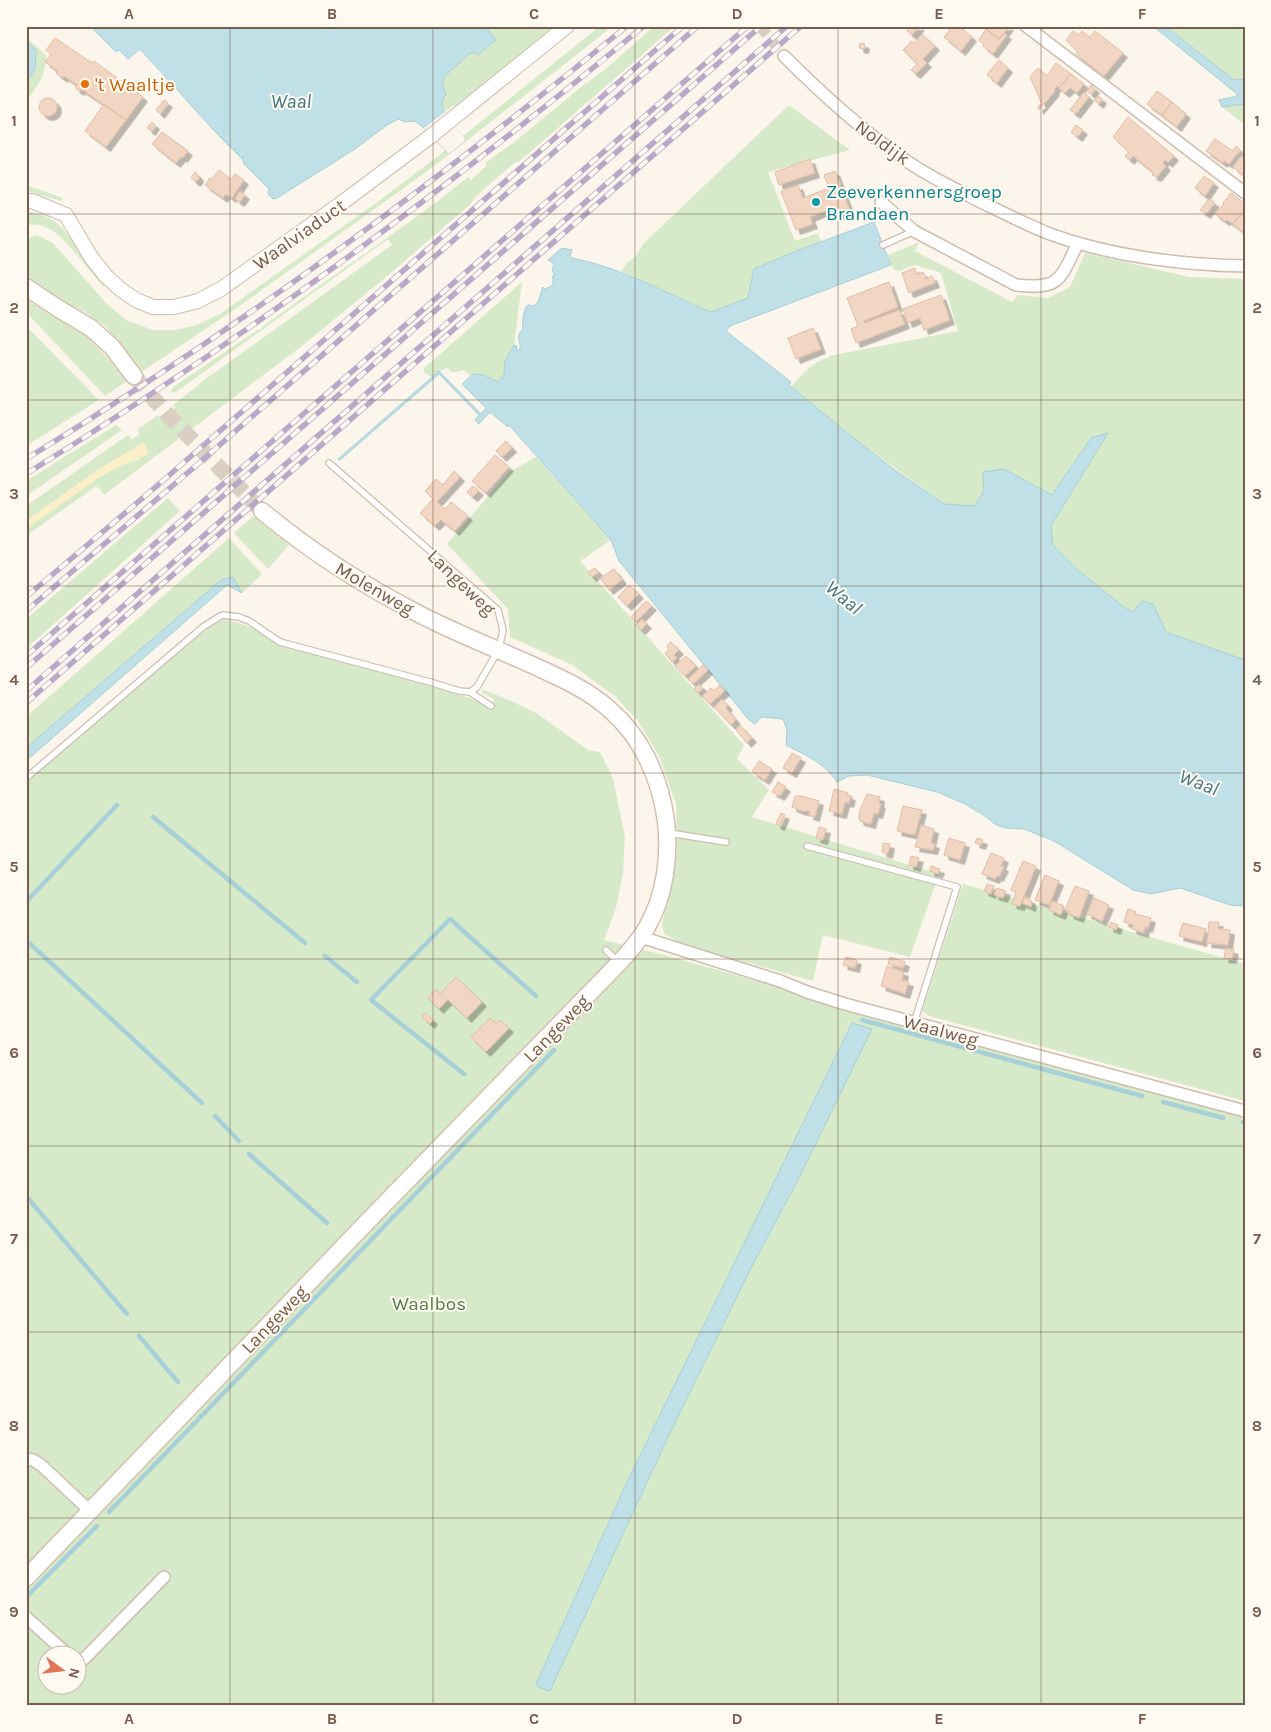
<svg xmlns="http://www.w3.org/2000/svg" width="1271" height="1732" viewBox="0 0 1271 1732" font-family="Karla,sans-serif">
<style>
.green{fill:#d6eac9;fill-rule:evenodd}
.sand{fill:#faefc7}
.water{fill:#bfe0e6;stroke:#a6cfd7}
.pier{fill:#fcf5eb}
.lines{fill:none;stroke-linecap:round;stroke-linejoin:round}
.stream{stroke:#a6cfd7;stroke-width:4.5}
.building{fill:#f1d6c3;stroke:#e3bca4;filter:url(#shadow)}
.minor-tunnel{stroke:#dbcfc4;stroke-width:11;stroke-dasharray:11 5.5;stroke-linecap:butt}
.secondary-tunnel{stroke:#dbcfc4;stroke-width:16;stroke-dasharray:16 8;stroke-linecap:butt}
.service-casing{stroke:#cebeb0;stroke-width:8}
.minor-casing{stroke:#cebeb0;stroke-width:14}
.tertiary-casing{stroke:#cebeb0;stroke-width:16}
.secondary-casing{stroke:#d4c0b0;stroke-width:19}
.service{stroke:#fff;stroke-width:5.5}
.minor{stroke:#fff;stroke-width:11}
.tertiary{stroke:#fff;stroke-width:14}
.secondary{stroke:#fff;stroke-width:16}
.rail-casing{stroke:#b9a8c7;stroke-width:5.5}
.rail{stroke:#fef9f1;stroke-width:4;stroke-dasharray:11;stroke-linecap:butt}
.grid{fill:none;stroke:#775d4e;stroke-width:1;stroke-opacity:0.55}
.food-dot{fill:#e8710a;stroke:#fef9f1;stroke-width:2}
.culture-dot{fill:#0f9aa8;stroke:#fef9f1;stroke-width:2}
.labels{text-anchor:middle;stroke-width:4;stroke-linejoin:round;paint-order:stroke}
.food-label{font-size:19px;fill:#c56008;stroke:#fef9f1;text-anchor:start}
.street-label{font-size:19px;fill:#775d4e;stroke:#fef9f1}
.culture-label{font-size:19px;fill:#0d838f;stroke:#fef9f1;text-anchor:start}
.park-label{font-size:19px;fill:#557c46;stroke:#fef9f1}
.water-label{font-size:20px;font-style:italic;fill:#457782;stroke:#fef9f1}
.neatline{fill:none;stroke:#775d4e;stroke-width:2}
.grid-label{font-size:16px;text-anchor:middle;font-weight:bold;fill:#775d4e}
</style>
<defs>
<filter id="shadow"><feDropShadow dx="4.5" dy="4.5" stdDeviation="0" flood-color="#0004"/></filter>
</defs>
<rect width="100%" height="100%" fill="#fcf5eb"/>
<!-- green -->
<path class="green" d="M485,26H561L457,108L454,105L445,112L442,104L444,97L442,84L446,75L470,53H477L496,40Z
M600,26H613L441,161L244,303L143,371L106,327L88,314L60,300L26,275V239L37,235L53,243L107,304L126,320L153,330H175L197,325L220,314L376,203L446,150L449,154L466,140L463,136Z
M654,26H675L520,161L513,164L474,198L471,204L386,277L302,346L104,495L98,487H95L26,536V529C61,505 99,470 140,459L144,443L96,471L26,521V506L128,435L132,439L140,434L137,430L158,415L161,418L175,408L173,405L207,378L392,245L388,239L176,392L172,393L170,389L172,390L173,387L259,329L261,330L262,327L354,261L358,260L357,259L364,254L366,255V253L438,201L468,177L471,180L487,165L485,163L517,140L586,83H588L589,81L607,68Z
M1165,26H1245V79L1234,80Z
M26,37L46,55C46,76 38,85 26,102Z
M1245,104V125L1222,107Z
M789,105L850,150L768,172L795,241L818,233L821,242L754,269L748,298L711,312L621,271L628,262L637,255L643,244Z
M26,185L63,198L61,201L26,191Z
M26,211C34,213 42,214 49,218C75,233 84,264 105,285L104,287C85,269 56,215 26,226Z
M919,242L915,251L1012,302L1018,295L1048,298L1070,287L1085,253L1190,277L1245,279V660L1166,632L1152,604L1133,612L1125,608L1079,571L1053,545L1051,526L1107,434L1091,438L1052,495L1004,469L984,491L974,506L944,504L846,432L791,387C806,370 812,362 834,355L958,331L941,273L915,265L899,271L893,269L888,255Z
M522,282L514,345L505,361L504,375L498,382L484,375L473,374L471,376L464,370L456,372H450L448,368L439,371L431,377L425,373L423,369Z
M26,300L83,333L105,355L127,381L105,396L26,312Z
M26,326L99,400L26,446Z
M116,425L122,430L26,496V481L77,449L78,450L79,448Z
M536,457L611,540L580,561L744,745L737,759L769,790L752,817L939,874L910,957L823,935L813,981L685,945L664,934L662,924L677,852L676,804L659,756L638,721L616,697L572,665L510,637L508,609L447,544L509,472Z
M168,498L180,511L26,649V619Z
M253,516L289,545L268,569L234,533Z
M229,538L262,574L242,593L233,577L221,580L26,748V717Z
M223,619L245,625L249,627L402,678L429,685L472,699L491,707L494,699L482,693V689L509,700L538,714L588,750L600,752L613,778L625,837L623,874L616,908L604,940L664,955L1245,1117V1706H26V782L198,635ZM48,1654H78V1684H48Z
M963,884L1245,964V1101L929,1016L922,1012Z"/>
<!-- sand -->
<path class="sand" d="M144,442L149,454L116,468L97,479L26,529V521L96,471Z"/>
<!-- water -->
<path class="water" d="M90,26H485L496,40L478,55L477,53H470L446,75L442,84L446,94C434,110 456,129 466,140L449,154L424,128L415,121L405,122L398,119L387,125L355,149L277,198L273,199L268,194L269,189L244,164L243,160L219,136L140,49L128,59L119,50L116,52Z
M1153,26H1165L1234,80L1245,79V104L1222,107L1219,100L1237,96V94Z
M26,41L36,50L35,69L26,82Z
M874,222L891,265L730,326L726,331L791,382L789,385L846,432L895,470L944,504L974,506L984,491L983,472L1004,469L1052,495L1091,438L1108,433L1051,526L1053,545L1079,571L1125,608L1133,612L1142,601L1153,604L1166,632L1245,660V906L1230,905L1180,888L1151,894L1133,890L1054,841L1024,829L1005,828L995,824L985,816L965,804L937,792L867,775L849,776L837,782C825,763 805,755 786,745L787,730L783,719L762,717L755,724L749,720L619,561L611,540L509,425L508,427L490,412L479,424L475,420L479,415L439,374L340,460L338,459L439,371L481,414L486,408L462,384L473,374L484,375L498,382L504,375L505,361L514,345L517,346L516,351L520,349C521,341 515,335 523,329C522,321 523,310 528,305L533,306L538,302L543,287L545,289L554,285L552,283L554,279L552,278L554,274L552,268L554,266L552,262L548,260L562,248L572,250L570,255L572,258C623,268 665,293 711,312L748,298L754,269L799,250Z
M233,577L242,593L227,585L26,761V748L221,580Z
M852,1023L872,1029L797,1182L752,1266L670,1433L550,1691L540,1688L536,1684L626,1484Z"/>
<!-- pier -->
<path class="pier" d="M445,112L449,121L466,140L449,154L424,128Z"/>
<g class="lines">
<!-- stream -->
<path class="stream" d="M153,817L305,943
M26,902L117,805
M26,940L202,1103
M325,956L357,982
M862,1020L1142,1096
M464,1074L371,1000L450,919L536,996
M1163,1102L1223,1118
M215,1116L239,1141
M1243,1122L1245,1123
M249,1154L327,1223
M26,1196L127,1314
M139,1336L178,1382
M109,1512L554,1050
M26,1597L97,1526"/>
</g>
<!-- building -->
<path class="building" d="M912,26H920L912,35L907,31Z
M953,26H959L972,37L961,51L944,37Z
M989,26H1009L999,39L986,29Z
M986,29L999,39L1004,33L1007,35L993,54L983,46L984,44L979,40Z
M1073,31L1078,35L1082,31L1090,37L1095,31L1123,53L1104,76L1076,54L1078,52L1066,40Z
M922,34L935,46L923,59L927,63L916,74L911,70L917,64L903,50L912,41L914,43Z
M55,38L92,63L94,61L143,97L126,120L81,89L80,91L75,88L77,85L64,76L63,78L56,73L58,71L45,62L51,54L46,50Z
M859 46a3 3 0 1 1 6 0a3 3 0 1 1-6 0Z
M999,60L1008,68L997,83L987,75Z
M1056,63L1071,74L1059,88L1057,86L1054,90L1055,91L1039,110L1038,106L1042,104L1030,77L1038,68L1047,76Z
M1071,74L1084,84L1077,93L1070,88L1065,93L1059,88Z
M1091,85L1095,89L1091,94L1087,91Z
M1157,91L1172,102L1162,115L1147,104Z
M1084,92L1089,97L1076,114L1070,110Z
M1098,96L1102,99L1099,104L1094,100Z
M39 107a9 9 0 1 1 18 0a9 9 0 1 1-18 0Z
M164,100L168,103L160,114L156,110Z
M1172,102L1186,114L1177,127L1162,115Z
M104,104L126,120L106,147L85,131Z
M1128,117L1174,156L1168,163L1165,160L1163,163L1166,166L1157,177L1152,175L1154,173L1133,156L1130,160L1125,156L1129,152L1113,137Z
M152,122L155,125L151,131L147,128Z
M1076,125L1083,130L1078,137L1071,132Z
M162,132L188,151L183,158L181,157L176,163L152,144Z
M1215,139L1233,151L1236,146L1240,150L1229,164L1224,161L1223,163L1206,151Z
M1241,156L1245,159V176L1233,167Z
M810,159L815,173L779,185L775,172Z
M219,170L231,179L235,174L244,180L232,198L226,194L223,198L205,185L210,178L212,179Z
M835,171L850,211L839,215L835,207L810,217L813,224L796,230L781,191L798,185L803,198L829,188L824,175Z
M195,172L198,175L199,178L196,182L191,178Z
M1204,176L1214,183L1205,196L1195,188Z
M240,191L245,195L240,202L235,199Z
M1231,193L1245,204V209L1233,224L1227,220L1225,221L1215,214L1224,204L1223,203Z
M1209,199L1215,203L1206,214L1200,210Z
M1245,209V228L1242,231L1233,224Z
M915,268L917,275L923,272L926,279L932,276L935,283L909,293L902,273Z
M889,282L898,307L864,321L865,323L899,310L905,324L856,343L851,329L858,326L847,298Z
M941,295L950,320L924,330L920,318L908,323L903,309Z
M813,328L821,349L796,359L788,338Z
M506,441L512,448L502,457L496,451Z
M495,455L509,467L486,493L472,481Z
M454,471L460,477L437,502L445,509L451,502L468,516L455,531L441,520L435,526L420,513L433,499L425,491L436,479L443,485Z
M473,486L479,491L473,497L467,492Z
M595,568L599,572L592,577L588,572Z
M614,569L622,580L609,590L600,578Z
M629,585L639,594L627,606L618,597Z
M646,601L652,606L636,622L631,617Z
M642,619L647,624L641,630L636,625Z
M671,642L679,650L674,655L677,658L672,662L665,653L669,649L667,646Z
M686,656L696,666L685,676L675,666Z
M703,665L708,670L693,684L688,679Z
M699,684L703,688L698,693L694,689Z
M720,685L725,691L710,704L702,696L711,688L714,691Z
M722,699L728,706L726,708L736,720L731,725L714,707Z
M740,725L752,738L747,743L736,730Z
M792,753L801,758L792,773L783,768Z
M759,761L772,769L765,780L752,772Z
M778,782L786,787L780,796L772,792Z
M834,789L848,793L847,795L851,796L849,803L845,802L842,814L829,811Z
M867,794L880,797L879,803L881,804L878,814L874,813L871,824L860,821L859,819L860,810Z
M795,796H801L819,801L815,817L809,815L810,811H802L792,807Z
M903,806L922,810L915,835L897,831Z
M781,813L785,815L780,826L776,824Z
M921,825L934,829L931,843L935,844L933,850L915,847Z
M819,827L826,829L823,840L816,838Z
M949,838L965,843L960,860L944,855Z
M977,838L983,840L981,845L975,843Z
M883,843L890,844L888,854L882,852Z
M991,853L1004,858L1001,866L1004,867L999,877L997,876L995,879L982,874Z
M911,856L919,858L916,867L909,865Z
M1023,861L1036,866L1020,906L1012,904L1016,892L1011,890Z
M931,866L940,869L938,874L930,871Z
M1045,875L1059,881L1049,905L1035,900Z
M987,884L994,886L991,894L984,891Z
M1075,886L1089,891L1079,918L1069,914L1070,912L1065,910Z
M997,888L1006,891L1003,898L994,895Z
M1025,897L1030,899L1032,904L1031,907L1022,903Z
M1094,898L1109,905L1102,921L1087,914Z
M1052,901L1064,906L1061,915L1049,910Z
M1128,909L1136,912L1135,914L1151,918L1148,928L1145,927L1144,933L1132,929L1133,925L1124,922Z
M1111,922L1118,925L1116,930L1109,927Z
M1209,922H1219L1218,929L1230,930L1228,945L1207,943Z
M1183,923L1206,929L1202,942L1179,936Z
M1226,948L1234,950L1232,959L1224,958Z
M846,957L857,960L855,968L843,965Z
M890,957L905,962L903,968L888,964Z
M887,966L904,972L902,980L909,982L905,994L881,986Z
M456,977L482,1002L467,1018L448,1000L439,1009L428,998L436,989L440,994Z
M425,1013L433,1020L430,1024L422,1017Z
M490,1018L496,1024L500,1020L509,1028L486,1052L471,1037Z"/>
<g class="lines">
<!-- minor-tunnel -->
<path class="minor-tunnel" d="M760,26L784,56"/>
<!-- secondary-tunnel -->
<path class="secondary-tunnel" d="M134,376L166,413L262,511"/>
<!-- service casing -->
<g class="service-casing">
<path id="service" d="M883,245L914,231
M470,692L491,706
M26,778L203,627L222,615L239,617L249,621L280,642L430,682L459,691L470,692L477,687L499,649L503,630L498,610L329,463
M669,833L726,842
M807,846L957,887L914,1023
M606,950L617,961"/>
</g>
<!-- minor casing -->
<g class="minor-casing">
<path id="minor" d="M1026,26L1245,193
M784,56C820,92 857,126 898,155C924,174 953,188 981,202C1004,213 1027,225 1050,234C1110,256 1182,265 1245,266
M881,202L914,231L1016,285C1061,290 1060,279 1078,243
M641,937L780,981L807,992L845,1004L1245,1111
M26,1459L33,1460L41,1465L90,1511
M26,1617L67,1654
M78,1659H84L164,1577"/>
</g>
<!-- tertiary casing -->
<g class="tertiary-casing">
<path id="tertiary" d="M26,201H32L66,215L91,257L105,275L120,289L136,300L153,307H174L198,301L221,289L339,205L431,136L567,26"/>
</g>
<!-- secondary casing -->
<g class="secondary-casing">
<path id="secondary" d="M26,287L59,309L91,328L112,347L134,376
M26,1578L366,1223L619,963C629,952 640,940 647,927C665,896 670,856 666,821C660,778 642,737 609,709C589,691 565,680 541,669C500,650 457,634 417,613C361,584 310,551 262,511"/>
</g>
<!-- service -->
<use href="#service" class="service"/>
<!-- minor -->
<use href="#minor" class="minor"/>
<!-- tertiary -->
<use href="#tertiary" class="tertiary"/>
<!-- secondary -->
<use href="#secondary" class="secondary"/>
<!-- rail casing -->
<g class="rail-casing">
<path id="rail" d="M26,459C237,330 436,183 627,26
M26,474C243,340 448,189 644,26
M26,597L158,485L683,26
M26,611L198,464L698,26
M26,656L748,26
M26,668L761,26
M26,691L787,26
M26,703L801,26"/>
</g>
<!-- rail -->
<use href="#rail" class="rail"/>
</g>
<!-- grid -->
<path class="grid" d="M230,26V1706M433,26V1706M635,26V1706M838,26V1706M1041,26V1706M26,214H1245M26,400H1245M26,586H1245M26,773H1245M26,959H1245M26,1146H1245M26,1332H1245M26,1518H1245"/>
<!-- markers -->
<circle class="food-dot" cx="85" cy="84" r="5"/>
<circle class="culture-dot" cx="816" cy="202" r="5"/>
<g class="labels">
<!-- food labels -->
<g class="food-label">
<text x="95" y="91">'t Waaltje</text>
</g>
<!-- street labels -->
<g class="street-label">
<text transform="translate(883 142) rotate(36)" y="7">Noldijk</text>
<text transform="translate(299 234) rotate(-35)" y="7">Waalviaduct</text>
<text transform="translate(462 582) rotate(44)" y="7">Langeweg</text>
<text transform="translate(375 588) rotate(30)" y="7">Molenweg</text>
<text transform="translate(556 1028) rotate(-46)" y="7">Langeweg</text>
<text transform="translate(941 1030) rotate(15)" y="7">Waalweg</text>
<text transform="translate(274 1319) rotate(-46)" y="7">Langeweg</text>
</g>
<!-- culture labels -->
<g class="culture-label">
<text x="826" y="198">Zeeverkennersgroep<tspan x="826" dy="22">Brandaen</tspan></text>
</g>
<!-- park labels -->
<g class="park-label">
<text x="429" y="1310">Waalbos</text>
</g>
<!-- water labels -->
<g class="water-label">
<text x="291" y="108">Waal</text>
<text transform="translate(844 597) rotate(40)" y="7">Waal</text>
<text transform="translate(1199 782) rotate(21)" y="7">Waal</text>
</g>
</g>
<!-- border -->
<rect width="1271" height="1732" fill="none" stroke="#fef9f1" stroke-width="55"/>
<!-- north arrow -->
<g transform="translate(62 1670) rotate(105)"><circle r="24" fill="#fef9f1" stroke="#c8bbb0"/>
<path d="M0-4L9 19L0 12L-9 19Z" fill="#e17555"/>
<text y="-8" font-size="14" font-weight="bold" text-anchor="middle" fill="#775d4e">N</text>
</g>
<rect x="28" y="28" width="1216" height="1676" class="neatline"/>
<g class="grid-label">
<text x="129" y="19">A</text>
<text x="332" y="19">B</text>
<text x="534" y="19">C</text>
<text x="737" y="19">D</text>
<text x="939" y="19">E</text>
<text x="1142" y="19">F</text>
<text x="14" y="126">1</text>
<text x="1257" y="126">1</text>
<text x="14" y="313">2</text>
<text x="1257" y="313">2</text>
<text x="14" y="499">3</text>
<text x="1257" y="499">3</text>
<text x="14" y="685">4</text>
<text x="1257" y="685">4</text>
<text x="14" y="872">5</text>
<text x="1257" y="872">5</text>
<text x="14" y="1058">6</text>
<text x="1257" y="1058">6</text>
<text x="14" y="1244">7</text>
<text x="1257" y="1244">7</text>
<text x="14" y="1431">8</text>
<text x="1257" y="1431">8</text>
<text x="14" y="1617">9</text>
<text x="1257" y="1617">9</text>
<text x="129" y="1724">A</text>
<text x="332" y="1724">B</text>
<text x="534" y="1724">C</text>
<text x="737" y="1724">D</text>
<text x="939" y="1724">E</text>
<text x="1142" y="1724">F</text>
</g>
</svg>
